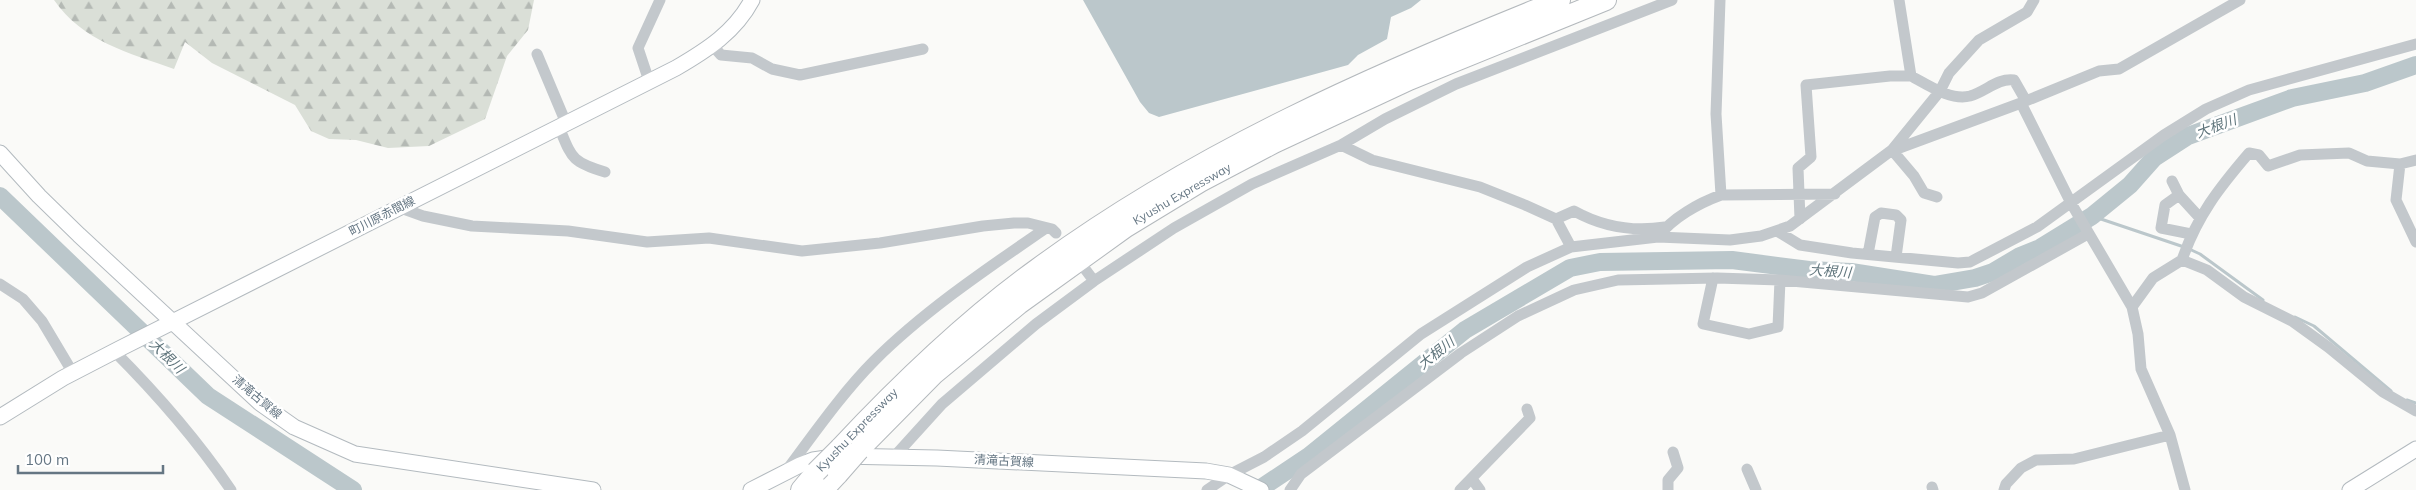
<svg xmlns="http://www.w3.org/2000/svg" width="2416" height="490" viewBox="0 0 2416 490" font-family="Mulish,'Noto Sans JP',sans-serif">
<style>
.forest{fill:url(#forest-firs)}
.water{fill:#bbc7cb}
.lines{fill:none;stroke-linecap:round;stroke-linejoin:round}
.stream{stroke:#bbc7cb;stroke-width:3}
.river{stroke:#bbc7cb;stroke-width:18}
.secondary-casing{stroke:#b3babf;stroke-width:17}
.motorway-casing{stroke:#b4b9bd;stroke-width:22}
.minor{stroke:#c3c8cc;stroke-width:11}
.secondary{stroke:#fff;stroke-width:15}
.motorway{stroke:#fff;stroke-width:20}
.motorway-bridge-casing{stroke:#b4b9bd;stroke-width:22;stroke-linecap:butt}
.motorway-bridge{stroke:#fff;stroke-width:20}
.labels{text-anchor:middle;stroke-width:5;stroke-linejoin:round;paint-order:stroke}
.street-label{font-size:12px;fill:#657683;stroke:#fff}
.water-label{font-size:14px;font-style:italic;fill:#60757c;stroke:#fff}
</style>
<defs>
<pattern id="forest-firs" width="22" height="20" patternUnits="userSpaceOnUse" patternTransform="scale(1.25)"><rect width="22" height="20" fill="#dadfd7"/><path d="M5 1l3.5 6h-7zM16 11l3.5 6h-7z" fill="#b4b9b4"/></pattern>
</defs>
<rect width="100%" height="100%" fill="#fafaf8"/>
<!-- forest -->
<path class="forest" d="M54,0H534L528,30L507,56L485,119L429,146L388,148L356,140L329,139L311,131L295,105L212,63L185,42L174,69C129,53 82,41 54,0Z"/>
<!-- water -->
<path class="water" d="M1083,0H1421L1411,8L1391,17L1387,39L1358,55L1348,65L1159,117L1149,113L1140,102Z"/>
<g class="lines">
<!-- stream -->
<path class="stream" d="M2092,216L2187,248L2200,254L2263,300
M2295,317L2314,326L2391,391
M2407,400L2416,403"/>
<!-- river -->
<path class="river" d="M0,196L208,396L353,490
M1258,490L1309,456L1465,330L1570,268L1600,262L1732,260L1809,270L1851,272L1934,285L1975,278L1993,272L2020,256L2040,248L2092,216L2130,185L2154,158L2188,136L2292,98L2365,83L2416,65"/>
<!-- secondary casing -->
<g class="secondary-casing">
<path id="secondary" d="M0,153L39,196L79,235L260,403L294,427L355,454L593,490
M0,417L63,378L119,349L676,68C707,50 735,32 752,0
M751,490L800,465L813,460L840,456L937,458L1206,471L1229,475L1261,490
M2350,490L2416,449"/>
</g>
<!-- motorway casing -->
<g class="motorway-casing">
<path id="motorway" d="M840,448C901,383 965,321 1037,269C1196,152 1377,73 1560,0
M859,450L934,374L1019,304L1126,227L1200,182L1274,143L1409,80L1606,0
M801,490L816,472
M823,490L838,474"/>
</g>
<!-- minor -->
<path class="minor" d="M1720,0L1716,114L1721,195
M1899,0L1911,76C1928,85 1951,101 1970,96C1987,91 1997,78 2014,80L2026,101
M713,46L721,55L752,58L772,69L800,75L923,49
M537,54L566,123
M649,81L638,48L660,0
M2021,103L2071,203L2132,307L2138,334L2141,369L2170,435L2185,490
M559,127C572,158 571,162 605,172
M1341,145L1372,160L1480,187L1525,205L1556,219L1571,247
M1892,150L1914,176L1924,193L1937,197
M1894,150L2021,103L2099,71L2119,69L2240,0
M2400,164L2416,160
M2172,181L2179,195L2200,218
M2179,195L2165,205L2161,228L2191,234
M398,207L423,216L472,226L568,231L647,242L709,238L802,251L880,243L983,226L1014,223H1028L1052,229L1056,233
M1556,219L1574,211C1603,227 1633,232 1665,227
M1800,219L1798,168L1811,157L1806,85L1890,76H1911
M1777,231L1800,245L1852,253L1958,263L1970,262L2037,227L2164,135L2206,109L2249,90L2416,44
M1658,237C1672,218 1699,203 1721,195L1835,194
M1868,254L1875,217L1881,213L1896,215L1901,220L1896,257
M2182,260L2207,270L2244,297L2292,321L2328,347L2383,392L2416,411
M1085,269L1094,281
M1713,278L1703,324L1749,334L1778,327L1780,280
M0,284L23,299L42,321L73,373
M2132,307L2153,278L2182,260C2197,216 2219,188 2249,153L2259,155L2268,166L2300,155L2349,153L2367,161L2400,164L2396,200L2416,242
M114,351C157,394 197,440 231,490
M893,458L942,404L1036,324L1094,281L1174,228L1252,184L1341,145L1385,119L1456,84L1672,0
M1747,469L1756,490
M786,471C813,435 843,392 874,361C924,311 988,268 1046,228
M1472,479L1480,490
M1932,487L1933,490
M1207,490L1229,475L1264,457L1302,431L1421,334L1527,267L1571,247L1658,237L1730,240L1761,236L1790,226L1892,150L1940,91L1949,73L1979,40L2027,12L2034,0
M1290,490L1301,474L1461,353L1518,316L1574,290L1618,280L1717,278L1780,280L1968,297L1982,293L2088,234
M1460,490L1530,418L1527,409
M1668,490V480L1678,468L1673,452
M2004,490L2006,484L2021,468L2036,460L2074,459L2170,435"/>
<!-- secondary -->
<use href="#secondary" class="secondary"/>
<!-- motorway -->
<use href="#motorway" class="motorway"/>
<!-- motorway-bridge casing -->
<g class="motorway-bridge-casing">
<path id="motorway-bridge" d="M816,472L840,448
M838,474L859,450"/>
</g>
<!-- motorway-bridge -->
<use href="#motorway-bridge" class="motorway-bridge"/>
</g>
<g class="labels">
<!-- street labels -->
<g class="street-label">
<text transform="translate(1182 194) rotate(-30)" y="4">Kyushu Expressway</text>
<text transform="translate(382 216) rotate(-27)" y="4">町川原赤間線</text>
<text transform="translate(257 397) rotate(40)" y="4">清滝古賀線</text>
<text transform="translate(857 430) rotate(-46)" y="4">Kyushu Expressway</text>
<text transform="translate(1004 461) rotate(3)" y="4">清滝古賀線</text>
</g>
<!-- water labels -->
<g class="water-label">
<text transform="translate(2216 126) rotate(-20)" y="5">大根川</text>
<text transform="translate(1830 271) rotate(4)" y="5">大根川</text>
<text transform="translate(1436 353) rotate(-39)" y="5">大根川</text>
<text transform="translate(167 356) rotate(44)" y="5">大根川</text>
</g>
</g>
<!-- scale -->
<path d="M18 465v8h145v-8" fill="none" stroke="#657683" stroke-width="2.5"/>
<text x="25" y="465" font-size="15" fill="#657683" stroke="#ffffff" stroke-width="4" paint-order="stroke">100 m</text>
</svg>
